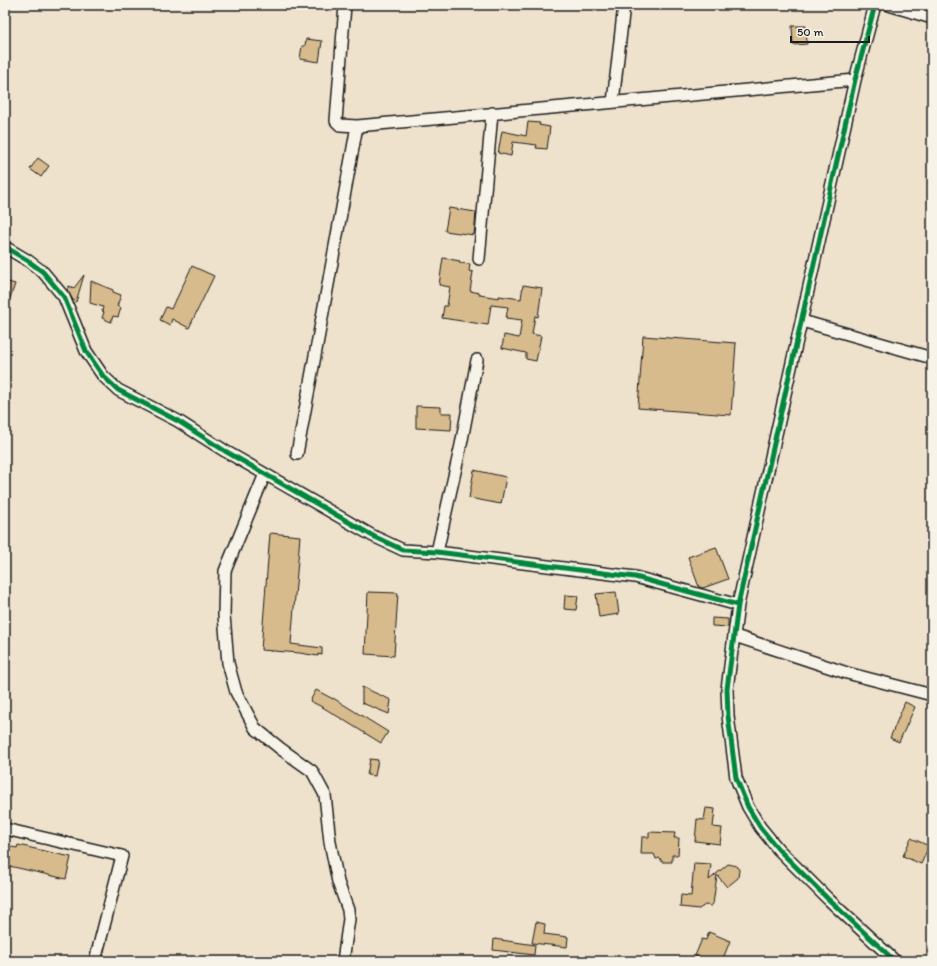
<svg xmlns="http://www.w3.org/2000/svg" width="937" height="966" viewBox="0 0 937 966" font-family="Itim,sans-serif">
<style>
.building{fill:#d8bb8c;stroke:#1c1c1c}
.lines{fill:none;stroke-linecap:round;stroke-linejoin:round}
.minor-casing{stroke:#1c1c1c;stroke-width:14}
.minor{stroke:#f7f3e8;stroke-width:11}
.cycleway-casing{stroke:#f7f3e8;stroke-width:8}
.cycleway{stroke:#00873e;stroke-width:5}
</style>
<rect width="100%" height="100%" fill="#eee2cc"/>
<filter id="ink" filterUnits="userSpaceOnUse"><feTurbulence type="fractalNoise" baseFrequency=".025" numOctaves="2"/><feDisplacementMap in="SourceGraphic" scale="8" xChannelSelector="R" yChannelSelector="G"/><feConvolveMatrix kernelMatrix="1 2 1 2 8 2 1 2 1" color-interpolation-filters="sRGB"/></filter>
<g filter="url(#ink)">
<!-- building -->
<path class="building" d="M792,26H806L807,44L793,45Z
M306,39L322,41L319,62L300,59L302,46H305Z
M528,122L540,123L539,125L550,127L547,149L536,148L537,145L513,142L511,156L498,153L502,131L526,136Z
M38,158L49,166L41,177L30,169Z
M449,208L476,212L474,235L445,231Z
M443,258L460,261L459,263L470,264L469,271L473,272L470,291L480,293V295L499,298V296L521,299L523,285L542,288L538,317L535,316L532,334L541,336L536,361L526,359V353L502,348L504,335L519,338L522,320L506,318L508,307L491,305L488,325L442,318L444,306H447L450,287L439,285Z
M192,266L214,276L189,328L172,319L170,325L160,320L166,307L171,309L175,300H176Z
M84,275L76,302L73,300L67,290L69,286L74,288Z
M5,281L15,284L6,310L5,309Z
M91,281L113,290V292L121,295L117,306L121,308L118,317L113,316L111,322L102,318L104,312L102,311L103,307L90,303Z
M643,336L736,343L731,415L638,408Z
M416,406L441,407V413H452L451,430L416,428Z
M474,470L506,477L501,504L469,498Z
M270,533L300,536L291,644L322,648V655L318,654V656L300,653L261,650Z
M716,547L728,579L703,588L699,587L688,557Z
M368,592L398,593L394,656L365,654Z
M616,592L619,614L599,617L596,594Z
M565,595L578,596L576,610L564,609Z
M712,618L728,619V627L712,626Z
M362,687L391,700L389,714L362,703Z
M316,690L333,699V698L388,732L381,743L324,708L310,701Z
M905,702L915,707L899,742L890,738Z
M370,759L378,760L375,776L367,775Z
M706,808L715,809L713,827L722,828L720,844L695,841L697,819L704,820Z
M649,832L675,833L674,838H679L678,855H672V862H662L660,858L656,859L654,854H641L642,837H649Z
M911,838L929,846L921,864L903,856Z
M18,845L71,857L66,879L5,865V856L7,846L17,848Z
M694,863L711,864L709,880L728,864L737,866L739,870L738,878L727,887L717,875L713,904L711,906L705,905L699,909L680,907L681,895L691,896Z
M536,922L545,924L544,934L568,937L567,947L532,943Z
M709,932L730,941L722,961H706L695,956L702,939L706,940Z
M494,939L535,945L534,955L493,950Z"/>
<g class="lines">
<!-- minor casing -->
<g class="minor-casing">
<path id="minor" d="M345,5L336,121L340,125L357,126L855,80
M875,5L855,80L738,605L727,689L728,716L736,778L748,807L760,827L778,849L828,899L895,961
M889,5L932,18
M613,102L624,5
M5,247L27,260L43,272L64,297L86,351L103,376L118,390L178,421L225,451L373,536L403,550L437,552L635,577L738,605
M479,259L492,113
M802,321L932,358
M297,454L357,126
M265,474L225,571L224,615L228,663L236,692L255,728L281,749L312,771L325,795L330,842L338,882L348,910L349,919L343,961
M437,552L461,445L477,360
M735,636L847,673L932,695
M5,829L122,856L95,961"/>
</g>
<!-- minor -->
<use href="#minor" class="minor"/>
<!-- cycleway casing -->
<g class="cycleway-casing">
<path id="cycleway" d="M875,5L855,80L738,605L727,689L728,716L736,778L748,807L760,827L778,849L828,899L895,961
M5,247L27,260L43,272L64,297L86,351L103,376L118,390L178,421L225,451L373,536L403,550L437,552L635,577L738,605"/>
</g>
<!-- cycleway -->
<use href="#cycleway" class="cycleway"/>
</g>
</g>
<!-- margin -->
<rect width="937" height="966" fill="none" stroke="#f7f3e8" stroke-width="20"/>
<rect x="10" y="10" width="917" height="946" fill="none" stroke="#1c1c1c" stroke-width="1.5" filter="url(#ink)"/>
<!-- scale -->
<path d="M791 36v6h78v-6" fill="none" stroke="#1c1c1c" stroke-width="2"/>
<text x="797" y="36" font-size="12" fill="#1c1c1c" stroke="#f7f3e8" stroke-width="3" paint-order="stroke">50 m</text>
</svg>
